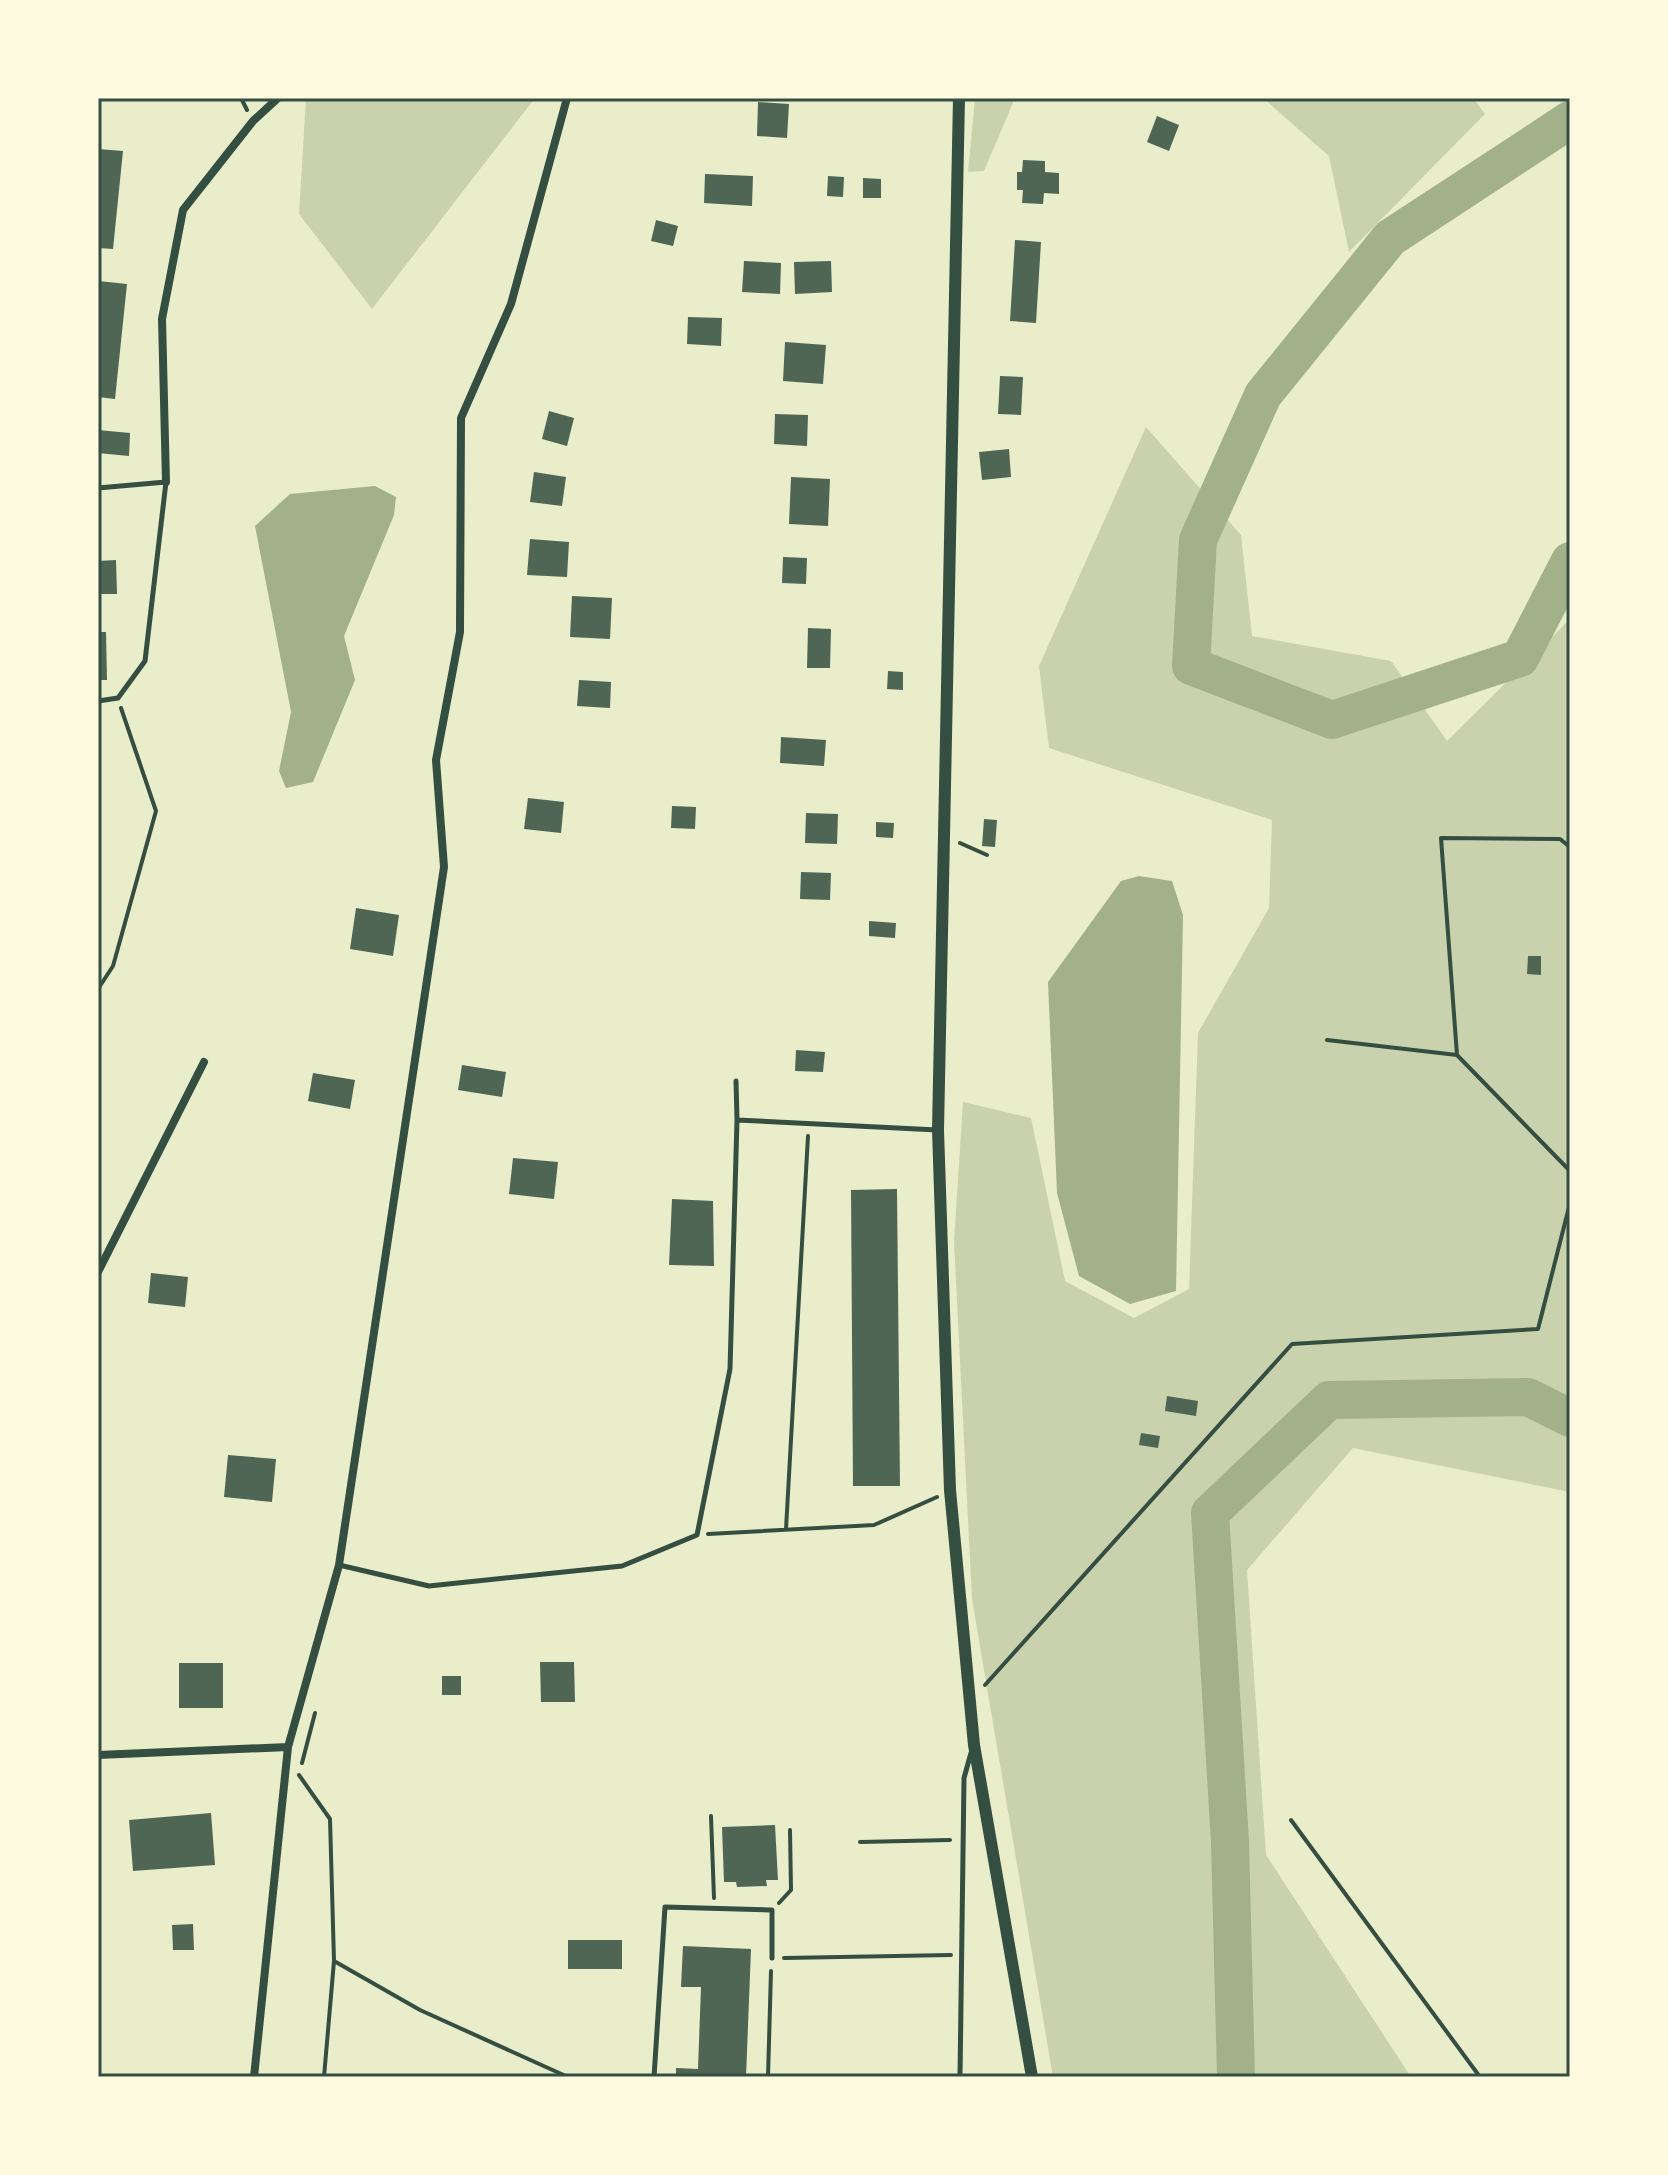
<svg xmlns="http://www.w3.org/2000/svg" width="1668" height="2175" viewBox="0 0 1668 2175" font-family="'Alegreya Sans',sans-serif">
<style>
.green{fill:#cad2ad}
.water{fill:#a3b18a}
.lines{fill:none;stroke-linecap:round;stroke-linejoin:round}
.river{stroke:#a3b18a;stroke-width:38}
.building{fill:#4f6655}
.path{stroke:#344e41;stroke-width:4}
.service{stroke:#344e41;stroke-width:5}
.minor{stroke:#344e41;stroke-width:8}
.tertiary{stroke:#344e41;stroke-width:12}
.neatline{fill:none;stroke:#344e41;stroke-width:3}
</style>
<rect width="100%" height="100%" fill="#e9edc9"/>
<!-- green -->
<path class="green" d="M306,98H535L372,309L299,214Z
M975,98H1015L984,171L968,172Z
M1263,98H1473L1485,114L1349,252L1329,156Z
M1146,427L1241,535L1252,636L1391,661L1447,741L1570,619V1492L1353,1448L1247,1570L1266,1855L1411,2077H1053L972,1599L954,1241L963,1102L1031,1118L1065,1281L1134,1318L1189,1289L1198,1033L1269,908L1272,820L1049,748L1039,666Z"/>
<!-- water -->
<path class="water" d="M375,486L396,497L394,515L344,636L355,680L313,782L286,788L279,771L291,712L255,526L290,494Z
M1139,876L1172,881L1183,915L1176,1291L1130,1304L1079,1276L1057,1193L1048,982L1121,881Z"/>
<g class="lines">
<!-- river -->
<path class="river" d="M1570,120L1390,238L1263,395L1198,540L1191,666L1332,720L1520,658L1570,561
M1236,2077L1230,1842L1210,1513L1329,1400L1528,1397L1570,1418"/>
</g>
<!-- building -->
<path class="building" d="M758,102L789,104L787,138L757,136Z
M1157,116L1179,125L1169,151L1147,142Z
M98,149L123,151L113,249L98,248Z
M1023,160L1045,161V172L1059,173V194L1044,193L1043,204L1022,203L1023,190H1017V172H1022Z
M705,174L753,176L752,206L704,203Z
M828,176L844,177L843,197L827,196Z
M863,178L881,179V198H863Z
M656,220L678,226L673,246L651,241Z
M1015,240L1041,242L1036,323L1010,321Z
M744,261L781,263L780,294L742,292Z
M831,261L832,292L795,294L794,262Z
M98,281L127,284L115,399L98,397Z
M688,317L722,318L721,346L687,344Z
M785,342L826,345L823,384L783,381Z
M1000,376L1023,377L1021,415L998,414Z
M549,411L574,418L567,446L542,439Z
M775,414L808,415L807,446L774,444Z
M98,430L130,433L129,456L98,453Z
M1009,449L1011,477L982,480L979,452Z
M534,472L566,477L562,506L530,502Z
M791,477L830,479L828,526L789,524Z
M530,539L569,542L567,577L527,575Z
M783,557L807,558L806,584L782,583Z
M116,560L117,594H98V561Z
M572,596L612,598L610,639L570,637Z
M808,628L831,629L830,668H807Z
M98,632H106L107,680H98Z
M888,671L903,672V690L887,689Z
M579,680L611,682L610,708L577,706Z
M781,737L826,740L824,766L780,763Z
M528,798L564,802L561,833L524,829Z
M672,806L696,807L695,829L671,828Z
M806,813L838,814L837,844L805,843Z
M984,819L997,820L995,847L982,846Z
M876,822L894,823L893,838L876,837Z
M801,872L831,873L830,900L800,899Z
M356,908L399,915L393,956L350,949Z
M869,921L896,923L895,938L869,936Z
M1528,956H1541V975L1527,974Z
M796,1050L825,1052L823,1072L795,1071Z
M462,1065L506,1072L502,1097L458,1090Z
M313,1073L355,1080L350,1109L308,1101Z
M513,1158L558,1162L554,1199L509,1194Z
M897,1189L900,1486H853L851,1190Z
M672,1199L713,1201L714,1266L669,1265Z
M151,1273L188,1277L185,1307L148,1303Z
M1167,1396L1198,1401L1196,1416L1165,1411Z
M1141,1433L1160,1436L1158,1448L1139,1445Z
M228,1455L276,1459L272,1502L224,1497Z
M540,1662H574L575,1702H541Z
M179,1663H223V1708H179Z
M442,1676H461V1695H442Z
M211,1813L215,1865L133,1871L129,1820Z
M775,1825L778,1880H766L767,1886L737,1887L736,1882H724L722,1827Z
M193,1924L194,1950H173L172,1925Z
M568,1940H622V1969H568Z
M683,1946L751,1949L746,2077H676V2068L698,2069L701,1987H681Z"/>
<g class="lines">
<!-- path -->
<path class="path" d="M241,98L247,110
M960,843L987,855
M1570,847L1560,839L1441,838L1457,1055L1570,1171
M98,989L113,966L156,811L121,708
M1327,1040L1457,1055
M786,1529L808,1136
M708,1534L874,1525L937,1497
M985,1685L1292,1344L1538,1329L1570,1203
M302,1763L315,1713
M299,1775L330,1819L334,1961L324,2077
M711,1816L714,1898
M1291,1820L1480,2077
M860,1842L950,1840
M779,1903L791,1890L790,1830
M784,1958L951,1955
M334,1961L420,2010L568,2077
M768,2077L771,1971"/>
<!-- service -->
<path class="service" d="M98,488L166,482L145,661L118,698L98,701
M736,1081L737,1120
M339,1565L429,1586L622,1566L697,1535L730,1369L737,1120L937,1130
M654,2077L665,1907L772,1910V1958
M960,2077L964,1778L971,1753"/>
<!-- minor -->
<path class="minor" d="M166,482L162,319L183,210L253,121L278,98
M98,1272L204,1062
M98,1755L288,1747
M254,2077L288,1747L339,1565L444,867L436,760L460,632L461,418L511,304L567,98"/>
<!-- tertiary -->
<path class="tertiary" d="M959,98L938,1130L950,1490L974,1745L1032,2077"/>
</g>
<!-- border -->
<rect width="1668" height="2175" fill="none" stroke="#fefae0" stroke-width="200"/>
<rect x="100" y="100" width="1468" height="1975" class="neatline"/>
</svg>
